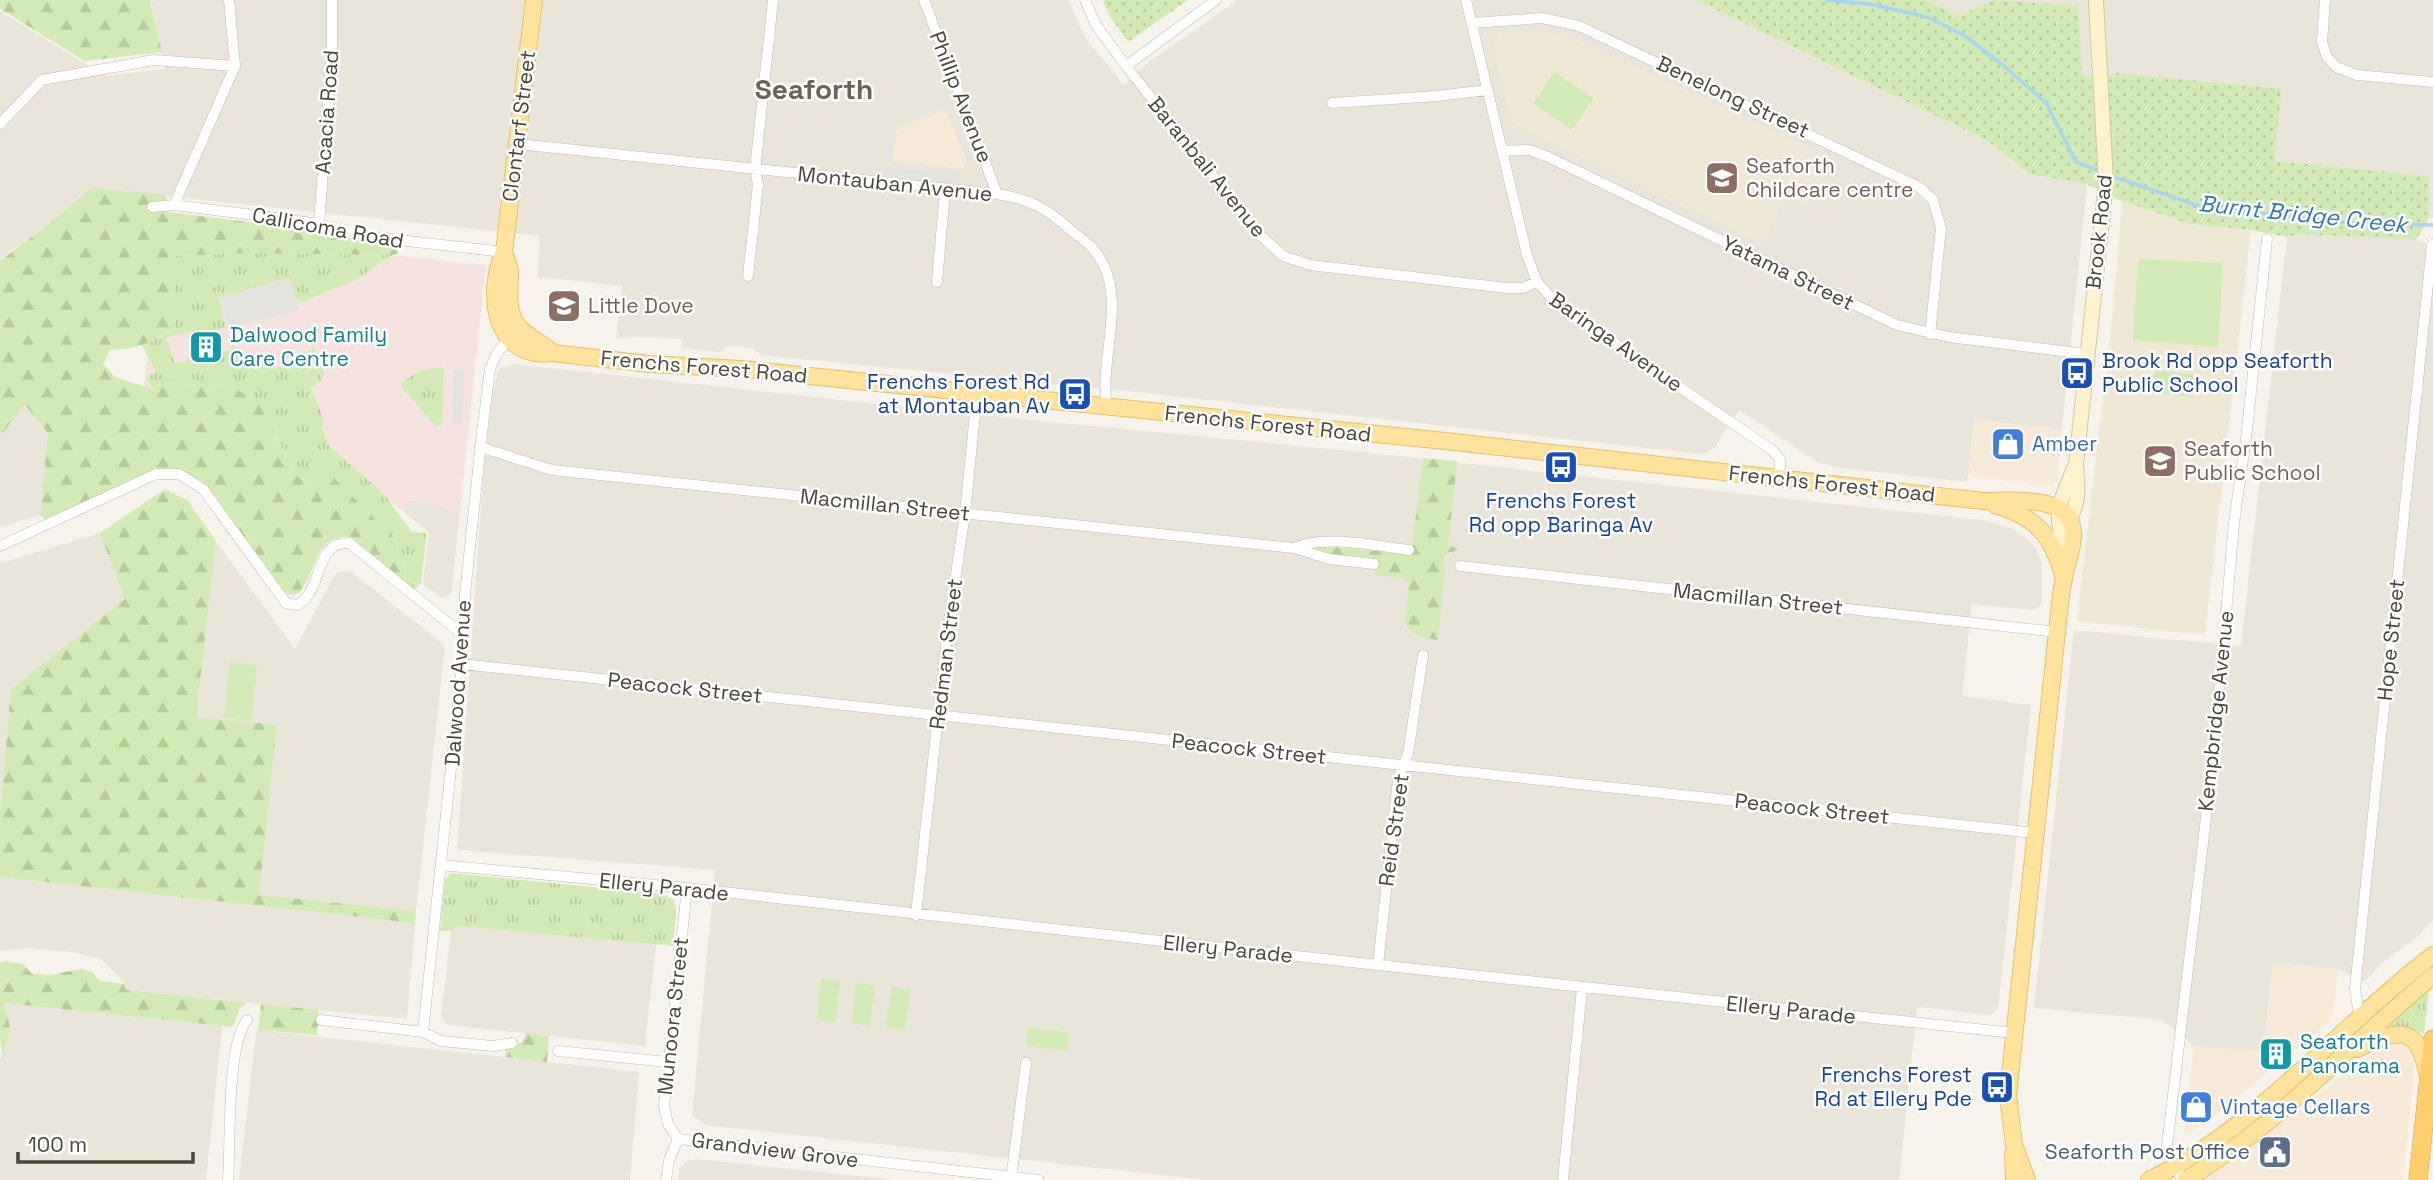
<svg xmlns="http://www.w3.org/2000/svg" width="2433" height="1180" viewBox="0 0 2433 1180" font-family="'Space Grotesk',sans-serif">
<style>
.residential{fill:#eae5da}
.commercial{fill:#f7ead8}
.education{fill:#efe8d6}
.medical{fill:#f6e3e0}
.grass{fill:url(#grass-tufts)}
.forest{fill:url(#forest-firs)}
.park{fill:url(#park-dots)}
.pitch{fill:#d2eab5}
.parking{fill:#e5e3e0}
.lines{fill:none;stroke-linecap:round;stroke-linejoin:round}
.stream{stroke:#a9d4f2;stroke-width:3.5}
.street-casing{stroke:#c2bbae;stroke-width:11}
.secondary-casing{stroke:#d6c79b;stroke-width:16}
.primary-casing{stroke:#e6c16a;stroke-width:18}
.highway-casing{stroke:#e0a43c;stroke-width:19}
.street{stroke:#fff;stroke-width:10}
.secondary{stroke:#fff3cd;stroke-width:14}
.primary{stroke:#ffe39c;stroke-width:16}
.highway{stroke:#ffcf6e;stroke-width:18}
.labels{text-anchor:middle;stroke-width:5;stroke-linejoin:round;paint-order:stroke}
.street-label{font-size:21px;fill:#4b4439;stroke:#fff}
.education-label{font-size:21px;fill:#785e54;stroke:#fff;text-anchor:start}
.culture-label{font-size:21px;fill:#0d838f;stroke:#fff;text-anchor:start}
.transit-label{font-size:21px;fill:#164399;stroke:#fff;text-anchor:end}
.shop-label{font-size:21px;fill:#366cbe;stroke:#fff;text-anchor:start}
.service-label{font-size:21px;fill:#4e5e75;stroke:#fff;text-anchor:end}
.water-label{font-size:23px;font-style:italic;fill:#2e7ab2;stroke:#fff}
.district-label{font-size:28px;font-weight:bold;fill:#6e6250;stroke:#fff}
</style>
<defs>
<pattern id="grass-tufts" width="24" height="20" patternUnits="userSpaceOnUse" patternTransform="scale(1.75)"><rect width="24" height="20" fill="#d2eab5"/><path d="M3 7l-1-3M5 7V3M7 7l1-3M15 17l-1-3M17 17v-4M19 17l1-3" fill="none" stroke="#b6ca9c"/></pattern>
<pattern id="forest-firs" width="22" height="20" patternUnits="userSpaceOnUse" patternTransform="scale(1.75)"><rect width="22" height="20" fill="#d2eab5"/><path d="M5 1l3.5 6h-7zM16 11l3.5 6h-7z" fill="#b6ca9c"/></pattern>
<pattern id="park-dots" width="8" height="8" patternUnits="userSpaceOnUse" patternTransform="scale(1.75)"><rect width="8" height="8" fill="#d2eab5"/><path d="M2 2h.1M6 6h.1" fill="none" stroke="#b6ca9c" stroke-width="1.8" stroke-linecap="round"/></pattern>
</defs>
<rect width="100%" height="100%" fill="#f6f3ec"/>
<!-- residential -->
<path class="residential" d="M151,0H1069L1084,36L1124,85L1149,62L1238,0H1696L1988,141L2026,174L2087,184L2062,429L1974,420L1967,482L1841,468L1817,462L1739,410L1714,449L1703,454L1126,391L760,355L753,348L727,346L721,352L682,348V339L638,337L616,339L622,286L538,277L540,236L91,188L61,214L0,259V11L105,76L165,69Z
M1926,0H1993L1959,16Z
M1998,0H2433V218H2429L2428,176L2275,161L2117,73L2081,76Z
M2298,234L2416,240L2433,245V920L2415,939L2384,961L2364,982L2338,969L2273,963L2263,1053L2194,1046L2162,1020L2034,1008L2074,630L2241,646L2287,237Z
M513,364L950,412L1362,452L1982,520L2013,529L2027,539L2037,550L2042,563V602L2039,608L2031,610L1972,604L1962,696L2031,705L1998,1009L1991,1015L1917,1007L1899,1180H1207L705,1125L692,1116L715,870L457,850L483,478L492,393L499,369Z
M25,405L48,433L40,515L0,527V436Z
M406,499L460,511L451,595L441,598L423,584L429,532L405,513Z
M100,533L125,599L11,689L0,813V563Z
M216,541L295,649L336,573L350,571L445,645L416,911L259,895L277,726L196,717Z
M0,877L415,923L407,1019L126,990L123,981L101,959L71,952L28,948L0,951Z
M458,926L656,944L645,1046L448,1025L441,1016L451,931Z
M3,1003L222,1026L206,1180H0V1061L10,1026Z
M258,1030L639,1072L630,1180H239L256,1033Z
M697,1159L895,1180H678L679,1169L688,1161Z"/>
<!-- commercial -->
<path class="commercial" d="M941,111L947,113L967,162L962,169L893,161L896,132L899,127Z
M1974,420L2062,429L2058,481L2050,486L1968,476Z
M2273,963L2338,969L2333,1014L2327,1024L2218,1113L2188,1134L2184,1131L2194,1046L2263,1052Z
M2386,1043H2403L2416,1053L2403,1180H2206Z"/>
<!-- education -->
<path class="education" d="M1500,32L1566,34L1833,158L1810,208L1786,198L1763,245L1517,127L1510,118L1493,43Z
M2122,201L2190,224L2251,230L2205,635L2077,621L2114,300Z"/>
<!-- medical -->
<path class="medical" d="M171,232L486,265L460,511L406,499L405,513L370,486L219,396L144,387L151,326Z"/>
<!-- grass -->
<path class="grass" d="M244,253L392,255L359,278L303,302L297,300L289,278L219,298L226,327L201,335L200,333L195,334L193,331L166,338L175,364L190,359L192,364L216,357V354L232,349V343L240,354L247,353L248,362L291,369L301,366L308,351H313V343L324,373L322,379L311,388L323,418L322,429L329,446L384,494L412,532L427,533L421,583L415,590L406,583L404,556L399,552L396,540L325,470L311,484L297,476L259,404L230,385L203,387L170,383L153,389L146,378L156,371L142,345L162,337L176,325L174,256Z
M442,367L444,369L442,425L435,426L401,386L402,382L421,370Z
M451,873L663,894L674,900L676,912L673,946L458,926L451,931H440L445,879Z
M2429,989L2424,1033L2402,1027L2381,1029Z"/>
<!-- forest -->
<path class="forest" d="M0,0H150L162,52L85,61L0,9Z
M91,188L166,195L169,212L279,226L400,247L397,254L392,255L244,253L174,256L176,325C157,341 136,350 110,350L103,364L115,377L153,389L170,383L203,387L230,385L259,404L297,476L311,484L325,469L396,540L399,552L404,555L406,583L351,537C313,533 318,572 298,594L289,595L283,591L202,481L172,468L156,469L47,521L40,515L48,433L25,405L0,436V261L61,214Z
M1423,458L1457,461L1448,546L1459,547L1458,550L1447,553L1443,560L1445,571L1438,640C1420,637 1416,638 1405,623L1409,583L1404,578L1375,575L1376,559L1331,555L1305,549L1308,545L1411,554Z
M165,489L188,501L216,541L196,717L277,725L259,895L416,911L415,923L0,877V813L11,689L125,599L100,533Z
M5,961L23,964L32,974L50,975L81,969L91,972L101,981L124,984L126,990L248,1003L240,1008L233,1027L4,1003L10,1026L3,1056L0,1040V963Z
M261,1004L319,1010L317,1035L258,1030Z
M527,1033L549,1036L547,1062L505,1057L506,1050L522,1042Z"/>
<!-- park -->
<path class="park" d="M1103,0H1188L1128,42L1109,15Z
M1696,0H1926L1959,16L1993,0L2078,6L2082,76L2117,73L2281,89L2275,161L2429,176V218L2416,240L2298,234L2287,237L2251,230L2190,224L2122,201L2087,184L2028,174L1988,141Z"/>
<!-- pitch -->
<path class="pitch" d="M1554,72L1594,98L1572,130L1533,104Z
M2138,259L2223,263L2218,347L2133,340Z
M2155,369L2194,375L2191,397L2153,392Z
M230,662L257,665L251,721L224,718Z
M821,979L840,981L835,1022L817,1020Z
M856,983L875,985L870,1026L852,1024Z
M891,987L910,989L905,1029L886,1028Z
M1028,1028L1069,1032L1067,1051L1026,1046Z"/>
<!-- parking -->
<path class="parking" d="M883,167L958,174L957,183L882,175Z
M290,279L299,310L228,329L220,298Z
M454,369L464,370L462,424H452Z"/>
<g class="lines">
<!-- stream -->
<path class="stream" d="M1826,0L1870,4L1927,17L1965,36L2005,67L2046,103L2076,162L2102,172
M2109,175L2199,206L2347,223L2433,225"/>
<!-- street casing -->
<g class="street-casing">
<path id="street" d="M924,0L997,194
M1085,0L1096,25L1126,66L1260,235L1283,256L1310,265L1507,288H1523L1537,282
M1466,0L1527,255L1537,282L1557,304L1772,450L1780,459V478
M2325,0L2322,42L2327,57L2336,67L2357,75L2433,82
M1472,23L1542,18L1579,26L1919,187L1933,200L1941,228L1930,334
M1126,66L1216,0
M1332,103L1437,96L1487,90
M0,124L42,80L154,60L235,66
M518,144L997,194C1033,200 1046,208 1073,232C1080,237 1088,243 1094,250C1131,295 1098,356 1107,407
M1503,151L1529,150L1546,156L1897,325L1949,337L2086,354
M174,205L235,66L229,0
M152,207L174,205L262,216L319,224L381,238L504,252
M319,224L332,47V0
M748,276L758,184L755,170L773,0
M937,282L945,190
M480,447L552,470L1294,548L1329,559L1374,564
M0,546L156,474H179L203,489L286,603L297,605C300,603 304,601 306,598C322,579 318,541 349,543L463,635
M1294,548C1323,534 1377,546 1409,550
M1460,566L2057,632
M462,664L2035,833
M441,865L687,888L1378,965L2014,1033
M916,915L947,635L965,513L977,394
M1378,965L1398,779L1408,754L1423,655
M321,1020L423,1032L441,1041L493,1046L512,1043
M2360,1021L2355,989L2432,245
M423,1032L462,664L465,594L482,433L490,369L497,353L511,336
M558,1051L668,1062
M678,1139L1039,1180
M228,1180C231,1142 226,1048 247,1020
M666,1180L669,1160L678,1139L668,1124L664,1106L687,888
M1011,1180L1026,1063
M1563,1180L1582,988
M2182,1180L2167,1146L2214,750L2234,523L2247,430L2267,239"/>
</g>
<!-- secondary casing -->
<g class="secondary-casing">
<path id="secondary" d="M2069,519C2081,502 2077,483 2076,464L2106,182L2096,0
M2058,557L2061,545L2058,508L2074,468"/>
</g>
<!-- primary casing -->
<g class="primary-casing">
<path id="primary" d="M534,0L504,252C485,293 494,361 553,353L649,364L741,369L1445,441L1983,501C2011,501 2074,493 2073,535C2073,550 2066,564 2064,578C2060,596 2059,614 2057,632L2008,1095L2014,1145L2027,1180
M504,252C506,259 510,266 510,273C510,292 506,310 518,326C528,338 542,342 553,353
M1995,505C2036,517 2051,534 2063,575
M2357,1049C2395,1031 2417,1021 2427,1072
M2013,1154L2014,1180
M2149,1180C2259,1127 2337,1028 2433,955
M2185,1180C2278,1126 2351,1043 2433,976"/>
</g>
<!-- highway casing -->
<g class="highway-casing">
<path id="highway" d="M2418,1180L2433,1039"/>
</g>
<!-- street -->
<use href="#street" class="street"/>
<!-- secondary -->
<use href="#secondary" class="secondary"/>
<!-- primary -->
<use href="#primary" class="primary"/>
<!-- highway -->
<use href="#highway" class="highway"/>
</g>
<!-- icons -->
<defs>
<g id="school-square" transform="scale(1.75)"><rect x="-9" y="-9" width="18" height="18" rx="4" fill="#8d6e63" stroke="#fff"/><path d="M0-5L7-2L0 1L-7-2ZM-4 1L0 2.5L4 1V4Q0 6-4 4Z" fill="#fff"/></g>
<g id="building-square" transform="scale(1.75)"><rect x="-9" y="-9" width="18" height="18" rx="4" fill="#0f9aa8" stroke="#fff"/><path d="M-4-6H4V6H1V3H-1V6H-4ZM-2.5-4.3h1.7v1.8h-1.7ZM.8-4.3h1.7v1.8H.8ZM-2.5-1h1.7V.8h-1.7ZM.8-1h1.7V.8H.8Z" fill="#fff"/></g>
<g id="bus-square" transform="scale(1.75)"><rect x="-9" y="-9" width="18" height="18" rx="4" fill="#1a4fb4" stroke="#fff"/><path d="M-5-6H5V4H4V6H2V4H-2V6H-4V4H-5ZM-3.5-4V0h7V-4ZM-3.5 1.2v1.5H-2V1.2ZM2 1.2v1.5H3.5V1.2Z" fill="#fff"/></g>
<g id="shop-square" transform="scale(1.75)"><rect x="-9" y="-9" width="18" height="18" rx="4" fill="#3f7fe0" stroke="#fff"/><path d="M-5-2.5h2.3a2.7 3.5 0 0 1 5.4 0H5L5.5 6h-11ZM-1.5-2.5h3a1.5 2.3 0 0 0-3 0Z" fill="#fff"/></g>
<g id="civic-square" transform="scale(1.75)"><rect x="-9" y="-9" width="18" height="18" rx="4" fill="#5c6f8a" stroke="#fff"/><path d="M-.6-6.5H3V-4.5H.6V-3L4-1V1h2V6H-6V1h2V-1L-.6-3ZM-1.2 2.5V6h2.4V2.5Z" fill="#fff"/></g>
</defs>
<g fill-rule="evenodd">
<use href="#school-square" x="1722" y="178"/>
<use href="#school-square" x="564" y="306"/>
<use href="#building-square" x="206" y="347"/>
<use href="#bus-square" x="2077" y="373"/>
<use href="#bus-square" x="1075" y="394"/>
<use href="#shop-square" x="2008" y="444"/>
<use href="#school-square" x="2160" y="461"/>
<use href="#bus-square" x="1561" y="467"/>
<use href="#building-square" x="2276" y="1054"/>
<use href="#bus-square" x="1997" y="1087"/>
<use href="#shop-square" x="2196" y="1107"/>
<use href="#civic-square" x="2275" y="1152"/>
</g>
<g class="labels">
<!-- street labels -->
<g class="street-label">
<text transform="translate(961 97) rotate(69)" y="7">Phillip Avenue</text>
<text transform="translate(1733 97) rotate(25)" y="7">Benelong Street</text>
<text transform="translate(327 112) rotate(-86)" y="7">Acacia Road</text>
<text transform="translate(519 126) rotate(-83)" y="7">Clontarf Street</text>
<text transform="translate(1207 167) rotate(51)" y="7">Baranbali Avenue</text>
<text transform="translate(895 184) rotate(6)" y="7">Montauban Avenue</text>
<text transform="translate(328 228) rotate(10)" y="7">Callicoma Road</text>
<text transform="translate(2099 232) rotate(-84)" y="7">Brook Road</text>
<text transform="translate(1788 273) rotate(26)" y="7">Yatama Street</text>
<text transform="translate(1616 342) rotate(35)" y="7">Baringa Avenue</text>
<text transform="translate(704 367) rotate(5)" y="7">Frenchs Forest Road</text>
<text transform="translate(1268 424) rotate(6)" y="7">Frenchs Forest Road</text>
<text transform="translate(1832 484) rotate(6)" y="7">Frenchs Forest Road</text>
<text transform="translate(885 505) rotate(6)" y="7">Macmillan Street</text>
<text transform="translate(1758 599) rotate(6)" y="7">Macmillan Street</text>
<text transform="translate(2391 640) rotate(-84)" y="7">Hope Street</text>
<text transform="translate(946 654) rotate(-83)" y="7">Redman Street</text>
<text transform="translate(458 683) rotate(-86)" y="7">Dalwood Avenue</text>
<text transform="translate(685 688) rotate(6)" y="7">Peacock Street</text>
<text transform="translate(2216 711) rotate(-84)" y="7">Kempbridge Avenue</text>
<text transform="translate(1249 749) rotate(6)" y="7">Peacock Street</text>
<text transform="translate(1812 809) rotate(6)" y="7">Peacock Street</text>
<text transform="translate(1394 830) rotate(-82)" y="7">Reid Street</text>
<text transform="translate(664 887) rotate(6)" y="7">Ellery Parade</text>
<text transform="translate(1228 949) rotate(6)" y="7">Ellery Parade</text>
<text transform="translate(1791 1010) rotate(6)" y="7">Ellery Parade</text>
<text transform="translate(673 1016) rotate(-84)" y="7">Munoora Street</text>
<text transform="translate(775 1150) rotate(7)" y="7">Grandview Grove</text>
</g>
<!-- education labels -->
<g class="education-label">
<text x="1746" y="173">Seaforth<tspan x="1746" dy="24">Childcare centre</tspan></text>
<text x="588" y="313">Little Dove</text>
<text x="2184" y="456">Seaforth<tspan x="2184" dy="24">Public School</tspan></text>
</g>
<!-- culture labels -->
<g class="culture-label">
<text x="230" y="342">Dalwood Family<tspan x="230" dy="24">Care Centre</tspan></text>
<text x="2300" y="1049">Seaforth<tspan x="2300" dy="24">Panorama</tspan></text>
</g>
<!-- transit labels -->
<g class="transit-label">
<text x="2102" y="368" text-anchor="start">Brook Rd opp Seaforth<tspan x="2102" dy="24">Public School</tspan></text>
<text x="1050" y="389">Frenchs Forest Rd<tspan x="1050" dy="24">at Montauban Av</tspan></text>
<text x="1561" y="508" text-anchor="middle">Frenchs Forest<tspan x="1561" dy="24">Rd opp Baringa Av</tspan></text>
<text x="1972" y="1082">Frenchs Forest<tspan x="1972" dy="24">Rd at Ellery Pde</tspan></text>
</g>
<!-- shop labels -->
<g class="shop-label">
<text x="2032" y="451">Amber</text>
<text x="2220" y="1114">Vintage Cellars</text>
</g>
<!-- service labels -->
<g class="service-label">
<text x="2250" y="1159">Seaforth Post Office</text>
</g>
<!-- water labels -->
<g class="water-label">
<text transform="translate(2303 214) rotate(6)" y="8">Burnt Bridge Creek</text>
</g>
<!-- district labels -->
<g class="district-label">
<text x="814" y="99">Seaforth</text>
</g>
</g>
<!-- scale -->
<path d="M18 1152v10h175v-10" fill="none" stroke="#4b4439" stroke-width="3.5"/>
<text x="28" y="1152" font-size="21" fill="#4b4439" stroke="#ffffff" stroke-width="5" paint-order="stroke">100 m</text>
</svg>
